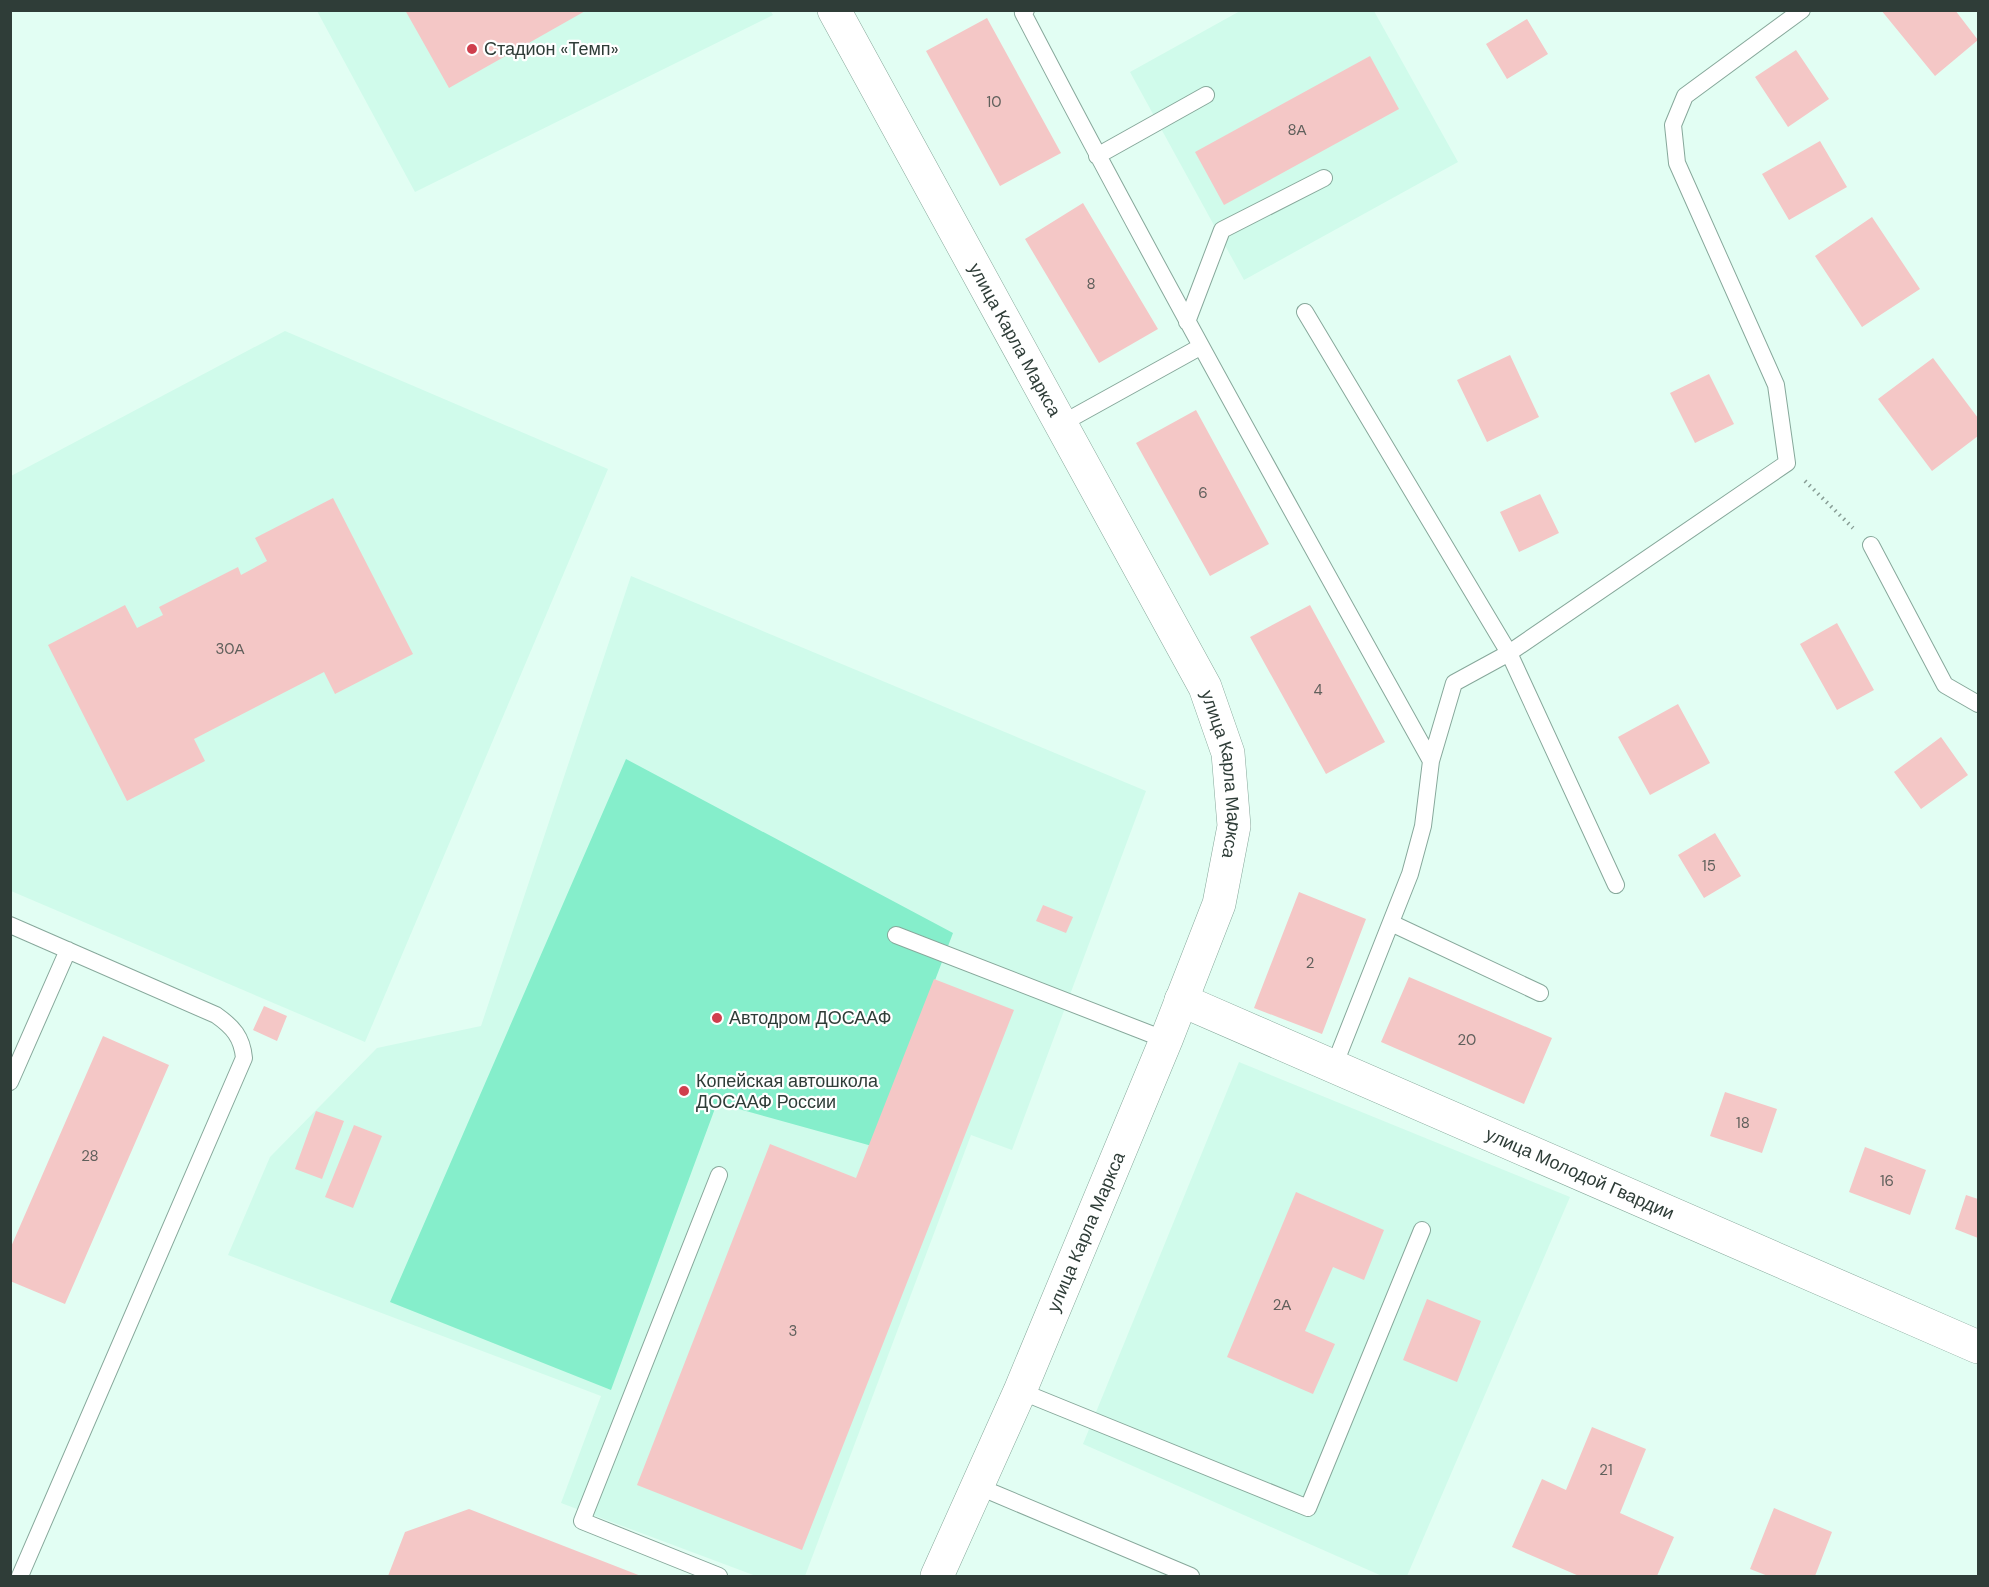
<svg xmlns="http://www.w3.org/2000/svg" width="1989" height="1587" viewBox="0 0 1989 1587" font-family="'DM Sans',sans-serif">
<style>
.built{fill:#d0fbeb}
.green{fill:#85eecb}
.building{fill:#f4c7c6}
.lines{fill:none;stroke-linecap:round;stroke-linejoin:round}
.lane-casing{stroke:#87a89b;stroke-width:18}
.street-casing{stroke:#87a89b;stroke-width:34}
.secondary-casing{stroke:#87a89b;stroke-width:34}
.path{stroke:#879c94;stroke-width:4;stroke-dasharray:1.5 4.5;stroke-linecap:butt}
.lane{stroke:#fff;stroke-width:16}
.street{stroke:#fff;stroke-width:33}
.secondary{stroke:#fff;stroke-width:33}
.poi-dot{fill:#cf3f4d;stroke:#fff;stroke-width:2}
.labels{text-anchor:middle;stroke-width:4.5;stroke-linejoin:round;paint-order:stroke}
.number-label{font-size:15px;fill:#60605c}
.poi-label{font-size:18px;fill:#2f3d38;stroke:#fff;text-anchor:start}
.street-label{font-size:18px;fill:#2f3d38;stroke:#fff}
</style>
<rect width="100%" height="100%" fill="#e2fef3"/>
<!-- built -->
<path class="built" d="M770,10L773,15L415,192L317,11Z
M1240,11H1374L1458,162L1244,280L1130,72Z
M285,331L608,469L365,1042L11,891V476Z
M631,576L1146,791L1012,1150L971,1135L805,1576H756L561,1503L601,1396L228,1255L270,1157L377,1048L481,1026Z
M1239,1062L1570,1197L1407,1576H1382L1083,1444Z"/>
<!-- green -->
<path class="green" d="M626,759L953,933L872,1146L717,1103L611,1390L390,1302Z"/>
<!-- building -->
<path class="building" d="M405,10H587L449,88Z
M1881,10H1955L1978,40L1935,76Z
M987,18L1061,153L1000,186L926,51Z
M1527,19L1548,54L1507,79L1486,44Z
M1796,50L1829,99L1788,127L1755,77Z
M1370,56L1399,109L1224,205L1195,152Z
M1820,141L1847,187L1789,220L1762,174Z
M1083,203L1158,329L1099,363L1025,239Z
M1872,217L1920,289L1862,327L1815,256Z
M1510,355L1539,417L1487,442L1457,380Z
M1933,358L1978,418V436L1932,471L1878,399Z
M1709,374L1734,424L1695,443L1670,393Z
M1196,410L1269,544L1210,576L1136,443Z
M1540,494L1559,533L1519,552L1500,512Z
M333,498L413,654L335,694L324,672L194,739L205,761L127,801L48,645L125,605L137,628L163,615L159,607L238,567L241,575L267,561L255,538Z
M1310,605L1385,742L1326,774L1250,637Z
M1837,623L1874,690L1837,710L1800,644Z
M1678,704L1710,763L1650,795L1618,737Z
M1941,737L1968,775L1921,809L1894,772Z
M1715,833L1741,876L1704,898L1678,855Z
M1299,892L1366,919L1322,1034L1254,1008Z
M1043,905L1073,917L1066,933L1036,921Z
M1409,977L1552,1038L1524,1104L1381,1042Z
M934,979L1014,1010L802,1550L637,1485L770,1144L856,1178Z
M264,1006L287,1016L277,1041L253,1030Z
M103,1036L169,1065L65,1304L10,1281V1249Z
M1725,1092L1777,1109L1762,1153L1710,1136Z
M316,1111L344,1121L322,1179L295,1169Z
M354,1125L382,1136L353,1208L325,1197Z
M1865,1147L1926,1170L1910,1215L1849,1192Z
M1296,1192L1384,1230L1364,1280L1333,1267L1305,1331L1335,1344L1313,1394L1227,1357Z
M1966,1195L1978,1199V1238L1955,1229Z
M1427,1299L1481,1321L1457,1382L1403,1360Z
M1592,1427L1646,1449L1620,1513L1674,1537L1657,1576H1579L1512,1547L1542,1479L1566,1490Z
M1774,1508L1832,1532L1815,1576H1768L1750,1569Z
M469,1509L641,1576H388L405,1532Z"/>
<g class="lines">
<!-- lane casing -->
<g class="lane-casing">
<path id="lane" d="M1026,10L1023,13C1154,265 1293,513 1431,761L1423,826L1410,874L1334,1066
M1097,156L1206,95
M1305,312L1509,653L1616,885
M1187,322L1222,230L1324,178
M1061,424L1200,347
M1871,545L1945,685L1978,704
M1431,761L1454,683L1509,653L1787,463L1776,385L1677,163L1673,125L1685,96L1802,10
M1391,923L1540,993
M10,925L216,1015C233,1027 242,1037 244,1058L20,1576
M896,935L1166,1040
M10,1082L68,950
M719,1175L582,1521L719,1576
M1020,1391L1308,1508L1422,1230
M977,1486L1191,1576"/>
</g>
<!-- street casing -->
<g class="street-casing">
<g id="street">
<path id="s1" d="M1181,1000L1978,1347"/>
</g>
</g>
<!-- secondary casing -->
<g class="secondary-casing">
<g id="secondary">
<path id="s2" d="M834,10L1205,687L1228,753L1234,826L1219,904L1166,1040L1020,1391L937,1576"/>
</g>
</g>
<!-- path -->
<path class="path" d="M1805,481L1853,528"/>
<!-- lane -->
<use href="#lane" class="lane"/>
<!-- street -->
<use href="#street" class="street"/>
<!-- secondary -->
<use href="#secondary" class="secondary"/>
</g>
<!-- markers -->
<g class="poi-dot">
<circle cx="472" cy="49" r="6"/>
<circle cx="717" cy="1018" r="6"/>
<circle cx="684" cy="1091" r="6"/>
</g>
<g class="labels">
<!-- number labels -->
<g class="number-label">
<text x="994" y="107">10</text>
<text x="1297" y="135">8А</text>
<text x="1091" y="289">8</text>
<text x="1203" y="498">6</text>
<text x="230" y="654">30А</text>
<text x="1318" y="695">4</text>
<text x="1709" y="871">15</text>
<text x="1310" y="968">2</text>
<text x="1467" y="1045">20</text>
<text x="1743" y="1128">18</text>
<text x="90" y="1161">28</text>
<text x="1887" y="1186">16</text>
<text x="1282" y="1310">2А</text>
<text x="793" y="1336">3</text>
<text x="1606" y="1475">21</text>
</g>
<!-- poi labels -->
<g class="poi-label">
<text x="484" y="55">Стадион «Темп»</text>
<text x="729" y="1024">Автодром ДОСААФ</text>
<text x="696" y="1087">Копейская автошкола<tspan x="696" dy="21">ДОСААФ России</tspan></text>
</g>
<!-- street labels -->
<g class="street-label">
<text dy="6" stroke="none"><textPath href="#s2" startOffset="376">улица Карла Маркса</textPath></text>
<text dy="6" stroke="none"><textPath href="#s2" startOffset="862">улица Карла Маркса</textPath></text>
<text dy="6" stroke="none"><textPath href="#s1" startOffset="435">улица Молодой Гвардии</textPath></text>
<text transform="translate(1086 1232) rotate(-67)" y="6">улица Карла Маркса</text>
</g>
</g>
<!-- border -->
<rect width="1989" height="1587" fill="none" stroke="#2f3d38" stroke-width="24"/>
</svg>
